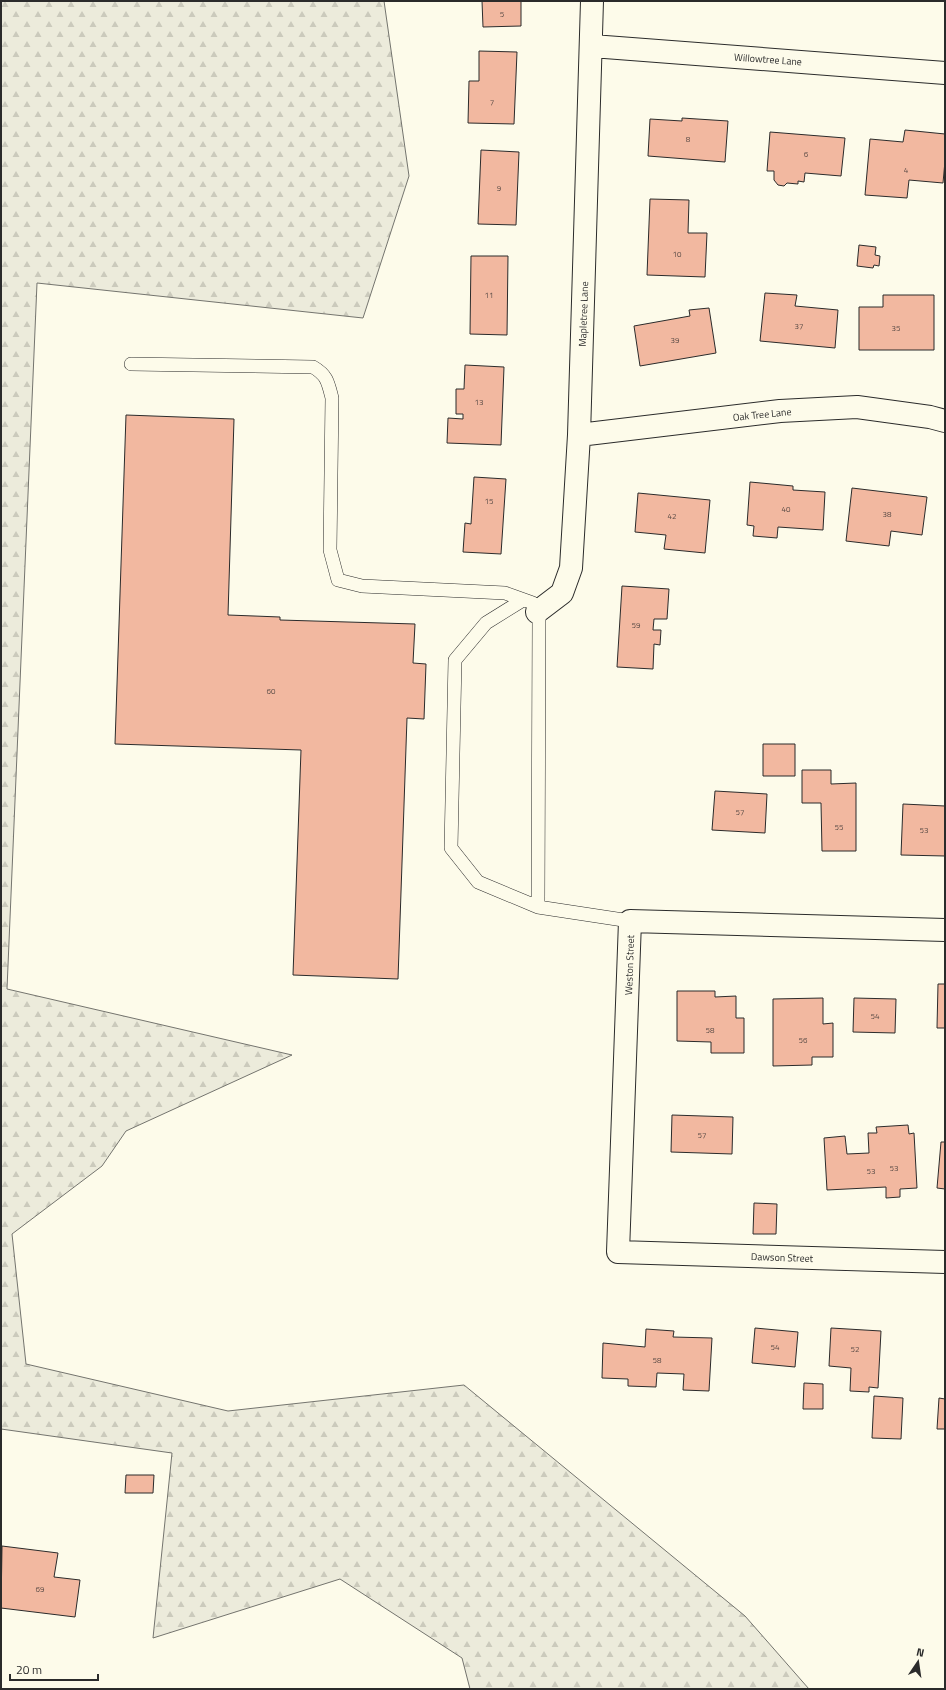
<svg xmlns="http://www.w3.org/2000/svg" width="946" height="1690" viewBox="0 0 946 1690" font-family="'Titillium Web',sans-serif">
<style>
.forest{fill:url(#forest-firs);stroke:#74746e}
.building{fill:#f2b8a0;stroke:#2b2b2b}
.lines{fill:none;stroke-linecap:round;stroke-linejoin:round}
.service-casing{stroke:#2b2b2b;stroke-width:14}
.minor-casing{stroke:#2b2b2b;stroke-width:24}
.service{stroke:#fdfbea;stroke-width:13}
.minor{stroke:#fdfbea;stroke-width:22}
.labels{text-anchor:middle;stroke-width:3;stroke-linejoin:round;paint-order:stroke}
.number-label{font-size:8px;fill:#5d4e48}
.street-label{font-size:10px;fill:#2b2b2b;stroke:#fdfbea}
</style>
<defs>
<pattern id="forest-firs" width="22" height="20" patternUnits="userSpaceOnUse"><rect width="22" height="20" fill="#ecebdb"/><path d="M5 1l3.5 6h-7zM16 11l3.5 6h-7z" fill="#cbcabc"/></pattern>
</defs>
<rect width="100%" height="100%" fill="#fdfbea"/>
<!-- forest -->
<path class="forest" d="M1,1H384L409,176L363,318L37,283L7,989L292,1055L126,1131L102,1166L12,1234L26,1364L228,1411L464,1385L745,1616L809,1689H470L462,1658L340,1579L153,1638L172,1453L1,1429Z"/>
<!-- building -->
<path class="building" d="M482,1H521V26L483,27Z
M479,51L517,52L514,124L468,123L469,81H479Z
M682,118L728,121L725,162L648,156L650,119L682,121Z
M905,130L945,134V161L943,183L909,180L907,198L865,195L870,139L903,142Z
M770,132L845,138L841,176L805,173L804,182L798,181V184L787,183L784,186L778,185L774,180V171H767Z
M481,150L519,152L516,225L478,224Z
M650,199L689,200L688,233H707L705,277L647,275Z
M859,245L876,247L875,255L880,256L879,266L874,265L873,268L857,266Z
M471,256H508L507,335L470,334Z
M765,293L797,295L795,306L838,310L835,348L760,341Z
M883,295H934V350H859V307H883Z
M709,308L716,353L640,366L634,326L690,316L689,310Z
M465,365L504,367L501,445L447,443L448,418L463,419V414H456V389H464Z
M126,415L234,419L228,615L280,617V620L415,624L413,663L426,664L424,719L407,718L398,979L293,975L301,750L115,744Z
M474,477L506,479L501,554L463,552L465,523L471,524Z
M750,482L793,486V490L825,492L823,530L778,527L777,538L753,536L754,526L747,525Z
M852,488L927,497L922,535L891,531L889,546L846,541Z
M638,493L710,500L705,553L664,549L666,535L635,532Z
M622,586L669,589L667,619H654L653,630H661L660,645L654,644L653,669L617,667Z
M763,744H795V776H763Z
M802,770H831V784L856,783V851H822L821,803H802Z
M715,791L767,794L765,833L712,830Z
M903,804L945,806V856L901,855Z
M938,984H945V1028H937Z
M677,991H715V997L736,996V1018H744V1053H711V1042L677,1041Z
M823,998V1024L833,1023V1057H812V1065L773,1066V999Z
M854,998L896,999L895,1033L853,1032Z
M672,1115L733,1117L732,1154L671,1152Z
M908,1125L909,1134L914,1133L917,1188L900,1189V1197L886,1198V1187L827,1190L824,1138L845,1136L847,1154L869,1153L868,1133H877L876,1127Z
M941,1142H945V1189L937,1188Z
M754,1203L777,1204L776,1234H753Z
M755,1328L798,1332L795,1367L752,1363Z
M831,1328L881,1331L878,1388L869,1387V1392L850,1391L851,1368L829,1366Z
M646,1329L674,1331L673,1337L712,1338L709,1391L683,1390L684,1374L657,1373L656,1387L628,1386V1379L602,1378L603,1343L645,1347Z
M804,1383L823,1384V1409H803Z
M874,1396L903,1398L901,1439L872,1438Z
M939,1398L945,1399V1429H937Z
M126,1475H154L153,1493H125Z
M2,1546L58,1553L54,1577L80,1580L75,1617L1,1608Z"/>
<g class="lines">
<!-- service casing -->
<g class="service-casing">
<path id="service" d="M131,364L313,367C327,375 328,382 332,398L330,550L338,580L362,586L505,593L533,603L539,618L538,907
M523,600L486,623L455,660L451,848L478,882L538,907L630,921"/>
</g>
<!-- minor casing -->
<g class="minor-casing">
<path id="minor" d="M592,46L945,73
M579,435L780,411L857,407L930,417L945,421
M537,612L562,593L571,568L579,435L592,1
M945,930L630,921L618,1252L945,1262"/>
</g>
<!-- service -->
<use href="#service" class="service"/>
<!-- minor -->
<use href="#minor" class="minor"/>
</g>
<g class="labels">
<!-- number labels -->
<g class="number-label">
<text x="502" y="17">5</text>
<text x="492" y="105">7</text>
<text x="688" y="142">8</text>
<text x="806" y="157">6</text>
<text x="906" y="173">4</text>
<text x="499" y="191">9</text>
<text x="677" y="257">10</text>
<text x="489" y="298">11</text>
<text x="799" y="329">37</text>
<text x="896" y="331">35</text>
<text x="675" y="343">39</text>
<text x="479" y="405">13</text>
<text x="489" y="504">15</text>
<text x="786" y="512">40</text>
<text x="887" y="517">38</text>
<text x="672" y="519">42</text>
<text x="636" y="628">59</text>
<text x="271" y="694">60</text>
<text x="740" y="815">57</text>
<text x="839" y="830">55</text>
<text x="924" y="833">53</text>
<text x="875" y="1019">54</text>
<text x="710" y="1033">58</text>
<text x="803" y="1043">56</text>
<text x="702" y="1138">57</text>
<text x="894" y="1171">53</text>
<text x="871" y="1174">53</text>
<text x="775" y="1350">54</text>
<text x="855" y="1352">52</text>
<text x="657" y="1363">58</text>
<text x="40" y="1592">69</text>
</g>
<!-- street labels -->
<g class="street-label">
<text transform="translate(768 59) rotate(4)" y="4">Willowtree Lane</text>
<text transform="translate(583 314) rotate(-88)" y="4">Mapletree Lane</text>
<text transform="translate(762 414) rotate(-6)" y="4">Oak Tree Lane</text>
<text transform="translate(629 965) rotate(-88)" y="4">Weston Street</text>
<text transform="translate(782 1257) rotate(2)" y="4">Dawson Street</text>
</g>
</g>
<!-- border -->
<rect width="946" height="1690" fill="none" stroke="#2b2b2b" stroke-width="4"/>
<!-- north arrow -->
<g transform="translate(918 1662) rotate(13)" stroke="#fdfbea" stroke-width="3" paint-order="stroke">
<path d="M0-3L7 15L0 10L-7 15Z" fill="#2b2b2b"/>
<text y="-6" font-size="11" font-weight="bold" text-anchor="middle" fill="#2b2b2b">N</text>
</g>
<!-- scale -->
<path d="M10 1674v6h88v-6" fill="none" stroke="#2b2b2b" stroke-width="2"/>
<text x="16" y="1674" font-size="12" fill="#2b2b2b" stroke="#fdfbea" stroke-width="3" paint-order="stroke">20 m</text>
</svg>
